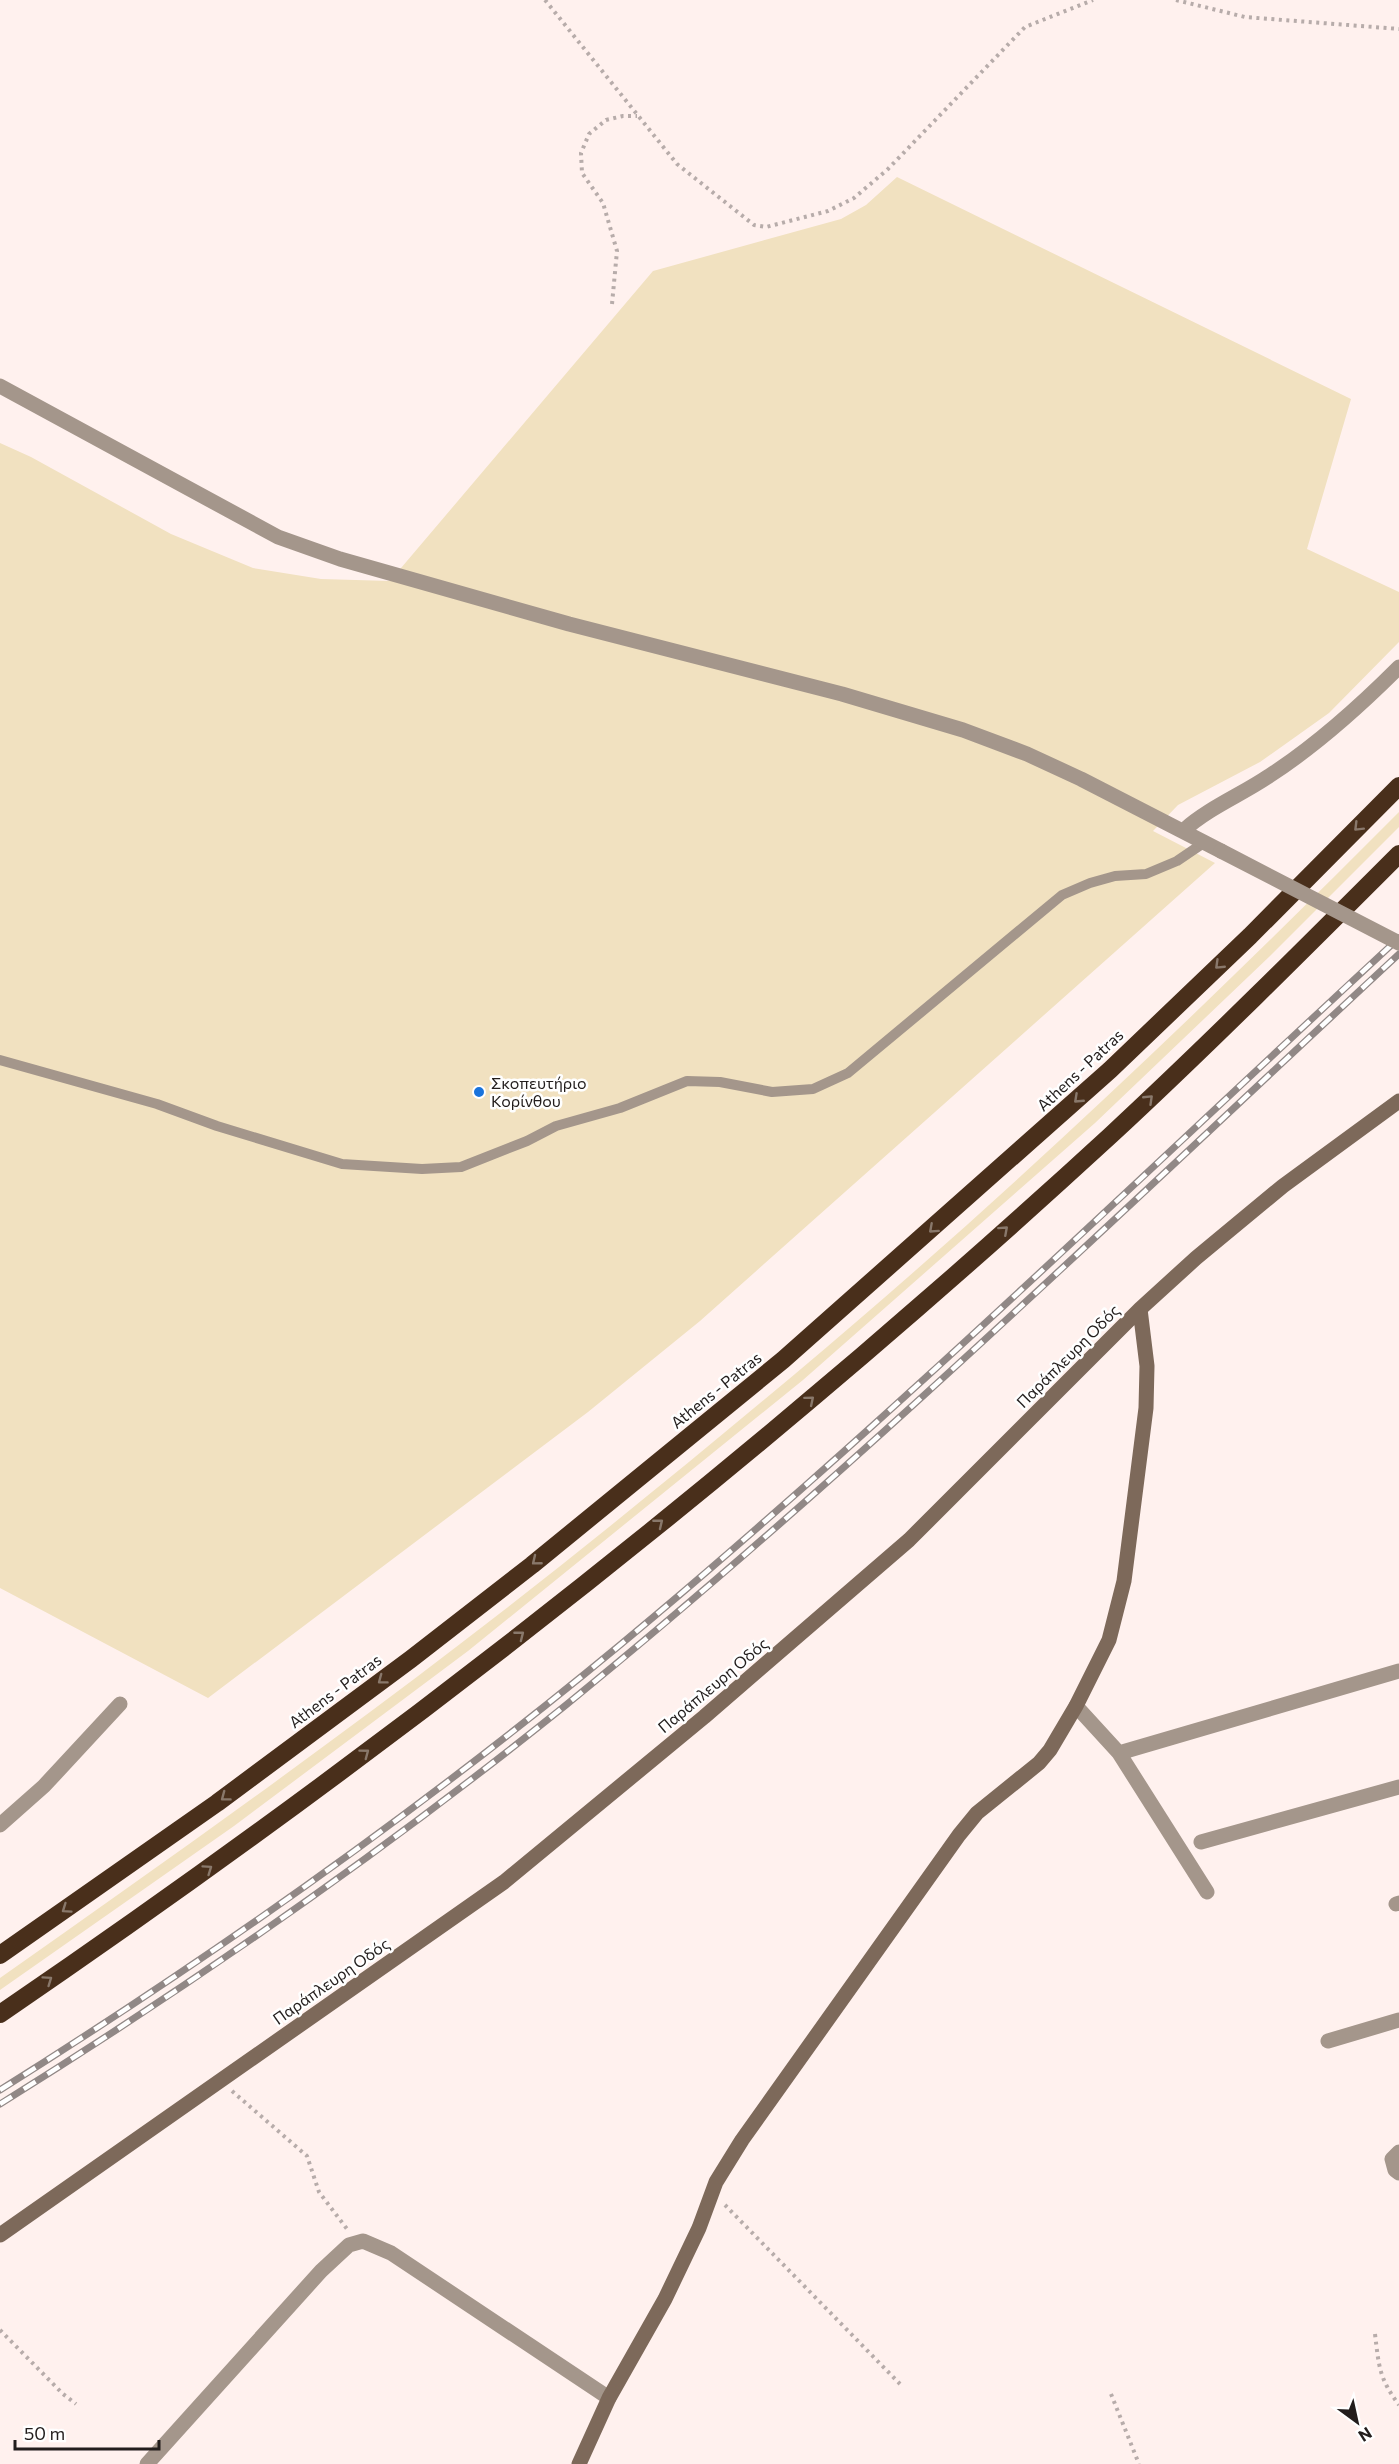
<svg xmlns="http://www.w3.org/2000/svg" width="1399" height="2464" viewBox="0 0 1399 2464" font-family="Commissioner,sans-serif">
<style>
.green{fill:#f1e1c0}
.lines{fill:none;stroke-linecap:round;stroke-linejoin:round}
.path{stroke:#b7acaa;stroke-width:4;stroke-dasharray:3 4.5;stroke-linecap:butt}
.lane{stroke:#a4968b;stroke-width:10}
.street{stroke:#a4968b;stroke-width:15}
.secondary{stroke:#7d695a;stroke-width:15}
.highway{stroke:#492f1b;stroke-width:18}
.rail-casing{stroke:#918886;stroke-width:7}
.rail{stroke:#fff;stroke-width:4.5;stroke-dasharray:14;stroke-linecap:butt}
.street-bridge{stroke:#a4968b;stroke-width:15}
.oneway{stroke:#89786b}
.poi-dot{fill:#1973dc;stroke:#fff;stroke-width:2}
.labels{text-anchor:middle;stroke-width:5;stroke-linejoin:round;paint-order:stroke}
.street-label{font-size:16px;fill:#221d1c;stroke:#fff}
.poi-label{font-size:16px;fill:#221d1c;stroke:#fff;text-anchor:start}
</style>
<rect width="100%" height="100%" fill="#fff1ee"/>
<!-- green -->
<path class="green" d="M897,177L1351,399L1307,549L1399,592V642L1329,713L1260,762L1178,805L1153,831L1215,863L700,1321L588,1412L208,1698L0,1588V443L31,457L171,534L253,568L321,579L390,581L653,271L841,219L866,205Z
M1399,812V827L1270,956L1095,1123L803,1380L468,1651L234,1826L0,1990V1978C155,1869 310,1759 460,1644C574,1557 685,1466 795,1374C1006,1197 1205,1007 1399,812Z"/>
<g class="lines">
<!-- path -->
<path class="path" d="M545,0L677,164L754,225L766,227L828,211L854,198L888,169L1025,27L1093,0
M1176,0L1245,17L1399,29
M612,304L617,251L603,203L582,173L581,153L589,134L606,120L623,116H637
M232,2091L307,2156L319,2192L347,2229
M725,2205L900,2384
M0,2330L63,2394L76,2404
M1375,2334C1379,2367 1379,2378 1399,2405
M1111,2394L1139,2464"/>
<!-- lane -->
<path class="lane" d="M0,1060L157,1104L217,1126L342,1164L422,1169L461,1167L527,1141L556,1126L620,1108L687,1081L720,1082L772,1092L813,1089L848,1073L1062,895L1090,883L1115,876L1146,874L1177,861L1205,842"/>
<!-- street -->
<path class="street" d="M0,386L278,537L340,559L569,624L842,694L963,730L1027,754L1081,779L1221,851
M1184,830C1210,807 1241,795 1269,776C1317,745 1359,707 1399,667
M1076,1706L1119,1753L1399,1671
M1119,1753L1207,1892
M0,1825L44,1786L120,1704
M1201,1842L1399,1787
M1396,1904L1399,1903
M1328,2041L1399,2020
M1399,2152L1392,2159L1395,2170L1399,2173
M147,2464L321,2271L349,2245L363,2241L391,2253L609,2398"/>
<!-- secondary -->
<path class="secondary" d="M0,2235L504,1882L704,1717L909,1540L1140,1309L1196,1258L1283,1186L1399,1101
M579,2464L609,2398L665,2299L699,2228L716,2182L742,2140L959,1835L977,1813L1039,1763L1050,1750L1076,1706L1109,1640L1124,1581L1146,1408L1147,1366L1140,1309"/>
<!-- highway -->
<path class="highway" d="M0,1955L217,1803L411,1659L532,1565L783,1360L1110,1070L1250,936L1399,786
M0,2014C390,1748 763,1455 1111,1135C1209,1044 1304,949 1399,854"/>
<!-- rail casing -->
<g class="rail-casing">
<path id="rail" d="M0,2090C229,1946 450,1789 657,1614C913,1398 1153,1165 1399,938
M0,2104C196,1982 386,1850 566,1705C856,1469 1125,1208 1399,954"/>
</g>
<!-- rail -->
<use href="#rail" class="rail"/>
<!-- street-bridge -->
<path class="street-bridge" d="M1221,851L1399,943"/>
</g>
<!-- one-way arrows -->
<defs><path id="oneway-chevron" d="M-2-3.5L2.5 0L-2 3.5" fill="none" stroke-width="1.6" stroke-linecap="round" stroke-linejoin="round" transform="scale(1.5)"/></defs>
<g class="oneway">
<use href="#oneway-chevron" transform="translate(1358 827) rotate(135)"/>
<use href="#oneway-chevron" transform="translate(1219 965) rotate(136)"/>
<use href="#oneway-chevron" transform="translate(1078 1099) rotate(137)"/>
<use href="#oneway-chevron" transform="translate(1149 1099) rotate(-44)"/>
<use href="#oneway-chevron" transform="translate(933 1229) rotate(138)"/>
<use href="#oneway-chevron" transform="translate(1004 1230) rotate(-42)"/>
<use href="#oneway-chevron" transform="translate(810 1400) rotate(-40)"/>
<use href="#oneway-chevron" transform="translate(659 1523) rotate(-39)"/>
<use href="#oneway-chevron" transform="translate(536 1561) rotate(141)"/>
<use href="#oneway-chevron" transform="translate(520 1635) rotate(-38)"/>
<use href="#oneway-chevron" transform="translate(382 1680) rotate(143)"/>
<use href="#oneway-chevron" transform="translate(365 1753) rotate(-37)"/>
<use href="#oneway-chevron" transform="translate(225 1797) rotate(143)"/>
<use href="#oneway-chevron" transform="translate(208 1869) rotate(-35)"/>
<use href="#oneway-chevron" transform="translate(66 1909) rotate(145)"/>
<use href="#oneway-chevron" transform="translate(48 1980) rotate(-35)"/>
</g>
<!-- markers -->
<circle class="poi-dot" cx="479" cy="1092" r="6"/>
<g class="labels">
<!-- street labels -->
<g class="street-label">
<text transform="translate(1080 1070) rotate(-43)" y="6">Athens - Patras</text>
<text transform="translate(1068 1356) rotate(-45)" y="6">Παράπλευρη Οδός</text>
<text transform="translate(716 1390) rotate(-39)" y="6">Athens - Patras</text>
<text transform="translate(713 1685) rotate(-40)" y="6">Παράπλευρη Οδός</text>
<text transform="translate(335 1691) rotate(-37)" y="6">Athens - Patras</text>
<text transform="translate(331 1981) rotate(-35)" y="6">Παράπλευρη Οδός</text>
</g>
<!-- poi labels -->
<g class="poi-label">
<text x="491" y="1089">Σκοπευτήριο<tspan x="491" dy="18">Κορίνθου</tspan></text>
</g>
</g>
<!-- north arrow -->
<g transform="translate(1357 2422) rotate(147)" stroke="#ffffff" stroke-width="4.5" paint-order="stroke">
<path d="M0-4.5L10 22L0 15L-10 22Z" fill="#221d1c"/>
<text y="-9" font-size="16" font-weight="bold" text-anchor="middle" fill="#221d1c">N</text>
</g>
<!-- scale -->
<path d="M15 2440v9h144v-9" fill="none" stroke="#221d1c" stroke-width="3"/>
<text x="24" y="2440" font-size="18" fill="#221d1c" stroke="#ffffff" stroke-width="4.5" paint-order="stroke">50 m</text>
</svg>
